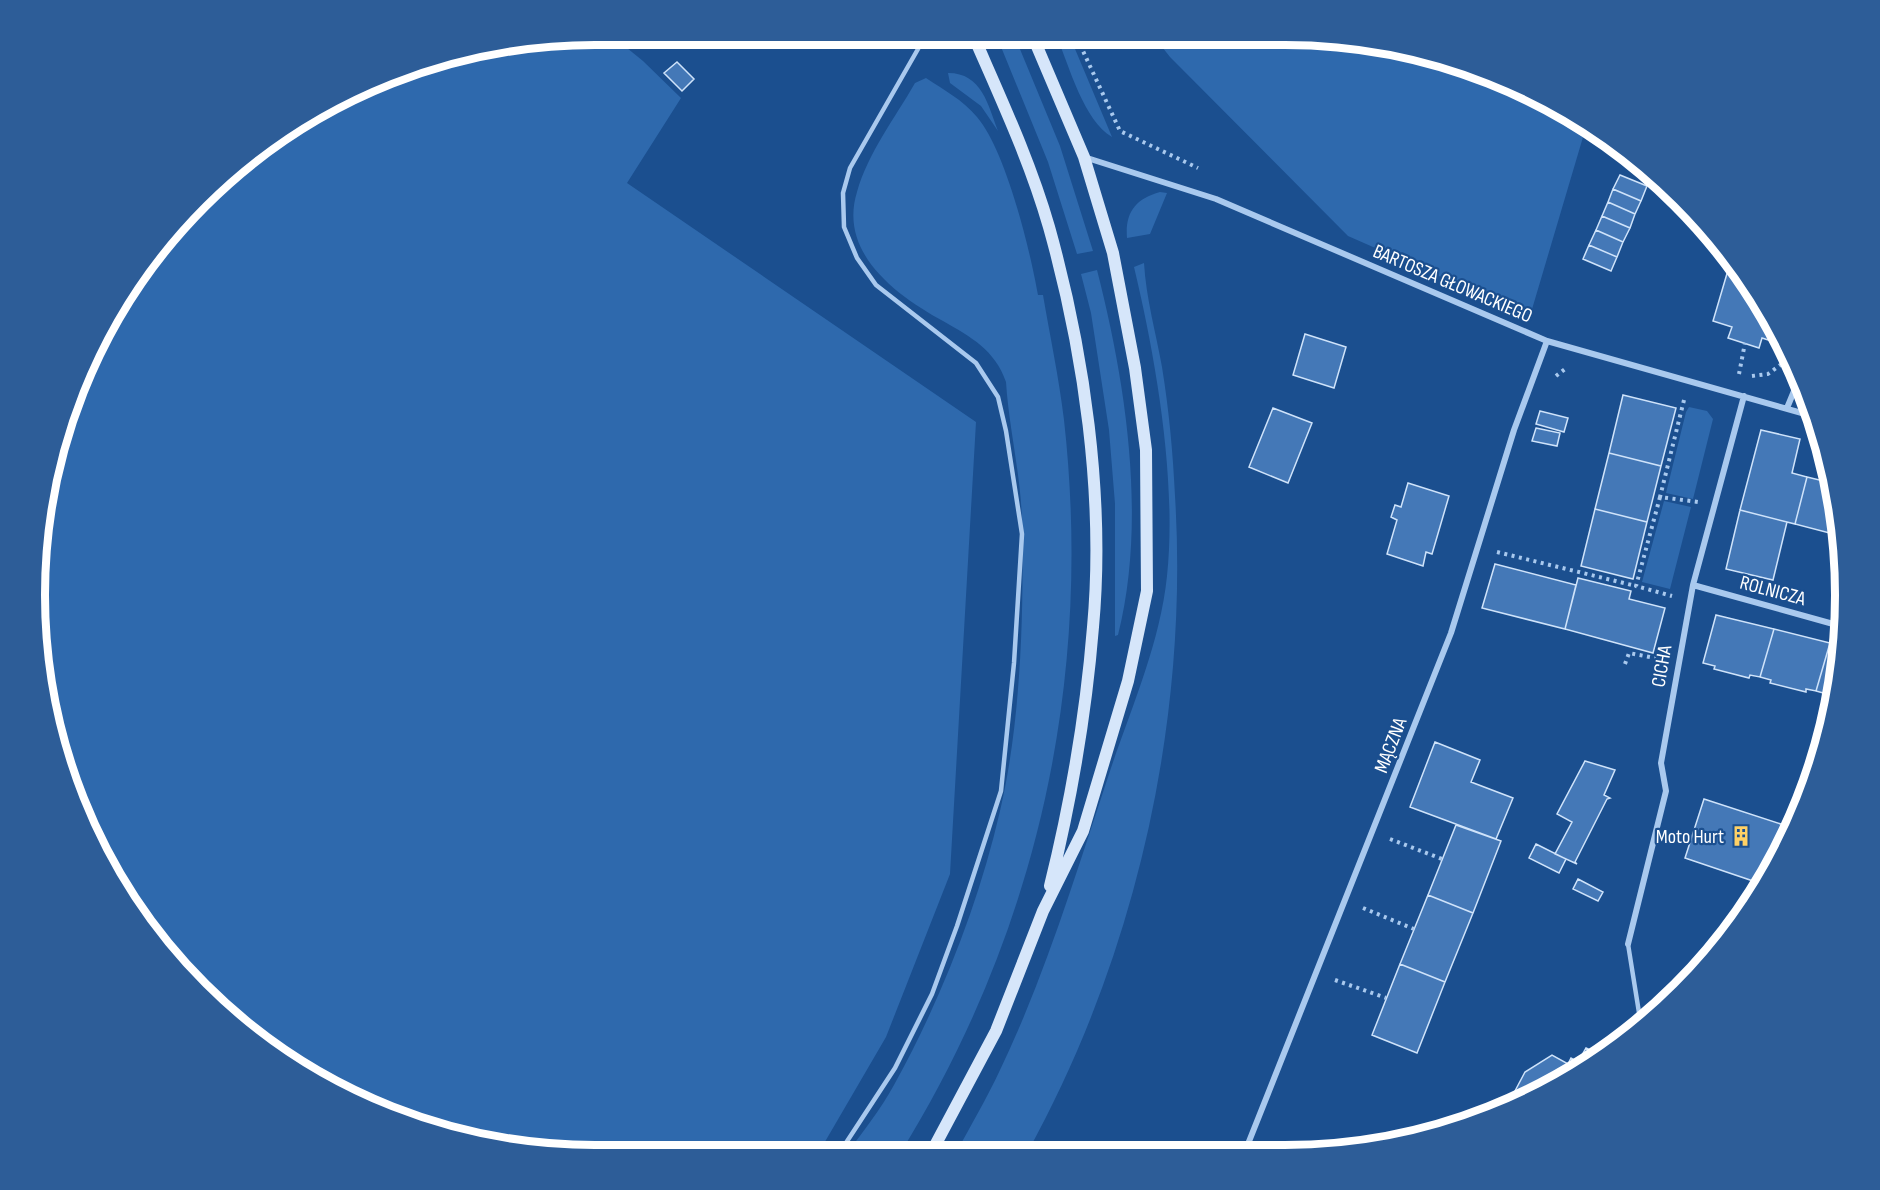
<svg xmlns="http://www.w3.org/2000/svg" width="1880" height="1190" viewBox="0 0 1880 1190" font-family="'Sofia Sans Condensed',sans-serif">
<style>
.green{fill:#2e69ad}
.building{fill:#4478b7;stroke:#cfe3fa;stroke-width:1.5}
.lines{fill:none;stroke-linecap:round;stroke-linejoin:round}
.path{stroke:#a9c9ee;stroke-width:4;stroke-dasharray:3 4.5;stroke-linecap:butt}
.lane{stroke:#a9c9ee;stroke-width:4.5}
.street{stroke:#a9c9ee;stroke-width:6}
.secondary{stroke:#d6e6fa;stroke-width:12}
.labels{text-anchor:middle;stroke-width:4.5;stroke-linejoin:round;paint-order:stroke}
.street-label{font-size:20px;fill:#fff;stroke:#1b4f8f}
.poi-label{font-size:20px;fill:#fff;stroke:#1b4f8f;text-anchor:end}
.rim{fill:none;stroke:#fff;stroke-width:8}
</style>
<rect width="100%" height="100%" fill="#1b4f8f"/>
<!-- green -->
<path class="green" d="M595,35H611L643,61L681,98L627,183L976,422L950,874L886,1037L819,1152L522,1151L381,1113L254,1039L129,907L54,740L35,595L64,415L151,254L283,129L415,64Z
M997,37H1015L1060,146L1093,251L1077,254L1048,162Z
M1057,37H1070L1112,137C1084,121 1069,66 1057,37Z
M1155,38L1358,39L1499,77L1586,127L1530,316L1348,236L1170,57Z
M948,73C982,73 988,105 998,131L981,106L950,83Z
M926,78C944,90 963,100 977,117C1006,151 1030,250 1038,295H1043C1050,336 1059,378 1064,420C1093,679 1038,930 901,1152H848C864,1130 881,1109 894,1085C940,1002 979,903 1000,811C1021,721 1024,614 1022,522C1021,475 1009,429 1006,382C995,350 971,337 943,321C897,296 838,253 857,192C868,153 895,118 915,83Z
M1160,192L1167,193L1150,234L1127,238C1125,213 1135,199 1160,192Z
M1144,263C1146,298 1156,333 1162,367C1169,410 1173,453 1175,496C1189,720 1136,956 1027,1153H956C971,1125 987,1098 1000,1070C1046,974 1077,870 1111,768C1132,706 1160,643 1167,576C1177,481 1156,359 1134,267Z
M1097,270C1126,383 1147,520 1118,635L1115,636V504L1109,430L1091,313L1081,274Z
M1689,407L1707,411L1713,419L1693,499L1666,493L1686,412Z
M1664,501L1691,507L1670,589L1642,582Z"/>
<!-- building -->
<path class="building" d="M677,62L694,79L682,91L664,73Z
M1603,137L1626,151L1629,153L1627,158L1600,146Z
M1620,175L1647,186L1641,201L1613,189Z
M1613,189L1641,201L1635,214L1608,202Z
M1608,202L1635,214L1630,228L1602,216Z
M1602,216L1630,228L1623,242L1596,230Z
M1596,230L1623,242L1617,257L1589,245Z
M1589,245L1617,257L1611,271L1583,259Z
M1731,260L1771,315L1782,341L1781,344L1762,338L1759,348L1728,338L1732,327L1713,321Z
M1305,334L1346,347L1334,388L1293,375Z
M1623,395L1676,408L1661,466L1609,453Z
M1273,408L1312,423L1288,483L1249,467Z
M1540,411L1568,418L1564,432L1536,424Z
M1536,428L1560,433L1557,446L1532,441Z
M1761,430L1800,439L1792,473L1807,477L1795,524L1740,510Z
M1609,453L1661,466L1647,522L1595,509Z
M1807,477L1832,483L1841,536L1795,524Z
M1408,483L1449,496L1432,554L1426,552L1423,566L1387,554L1397,520L1391,517L1395,505L1401,507Z
M1595,509L1647,522L1633,579L1581,566Z
M1740,510L1787,522L1773,580L1726,569Z
M1495,564L1576,585L1565,629L1482,608Z
M1578,578L1631,591L1629,599L1665,608L1653,653L1565,629Z
M1716,615L1774,629L1760,677L1750,675L1749,678L1714,669L1715,666L1703,663Z
M1774,629L1830,643L1816,691L1806,689V692L1770,683L1771,680L1760,677Z
M1830,643L1842,646L1834,696L1816,691Z
M1435,742L1480,760L1471,782L1513,798L1496,839L1410,807Z
M1585,761L1615,770L1604,795L1610,798L1607,799L1575,862L1577,864L1555,854L1572,822L1557,814Z
M1704,799L1793,828L1788,843L1762,884L1685,858Z
M1456,825L1501,841L1473,913L1428,895Z
M1536,844L1566,859L1559,873L1529,858Z
M1578,879L1603,892L1598,901L1573,889Z
M1428,895L1473,913L1445,982L1400,964Z
M1400,964L1445,982L1417,1053L1372,1035Z
M1586,1048L1601,1055L1533,1098L1506,1108L1525,1072L1552,1055L1568,1064L1571,1058L1578,1062Z"/>
<g class="lines">
<!-- path -->
<path class="path" d="M1077,38L1120,131L1198,168
M1739,374L1745,343
M1556,376L1565,369
M1752,376L1768,374L1790,358
M1684,400L1660,497L1698,502
M1660,497L1636,586L1672,596
M1497,552L1636,586
M1625,664L1629,653L1660,659
M1390,839L1442,859
M1363,908L1414,929
M1335,980L1386,998"/>
<!-- lane -->
<path class="lane" d="M1628,944L1641,1025
M840,1152L895,1068L932,994L957,926L1001,791L1014,663L1022,534L1006,431L998,397L976,363L876,285L857,258L844,227L843,193L850,168L922,42"/>
<!-- street -->
<path class="street" d="M893,36L922,42L975,40
M1084,157L1216,199L1547,341L1816,417
M1787,408L1799,379
M1693,585L1844,627
M1628,944L1666,791L1661,763L1693,585L1744,396
M1244,1154L1451,633L1514,430L1547,341"/>
<!-- secondary -->
<path class="secondary" d="M974,37C1001,99 1030,161 1049,227C1084,352 1105,497 1093,627C1086,714 1071,801 1050,886
M931,1153L996,1031L1043,911L1083,831L1128,681L1147,591L1146,450L1135,368L1113,253L1084,157L1033,37"/>
</g>
<!-- icons -->
<defs>
<g id="building-bare" transform="scale(1.62)"><path d="M-4-6H4V6H1V3H-1V6H-4ZM-2.5-4.3h1.7v1.8h-1.7ZM.8-4.3h1.7v1.8H.8ZM-2.5-1h1.7V.8h-1.7ZM.8-1h1.7V.8H.8Z" fill="#ffd166" stroke="#1b4f8f" stroke-width="2.5" paint-order="stroke"/></g>
</defs>
<g fill-rule="evenodd">
<use href="#building-bare" x="1741" y="836"/>
</g>
<g class="labels">
<!-- street labels -->
<g class="street-label">
<text transform="translate(1453 283) rotate(23)" y="7">BARTOSZA GŁOWACKIEGO</text>
<text transform="translate(1773 590) rotate(15)" y="7">ROLNICZA</text>
<text transform="translate(1661 666) rotate(-80)" y="7">CICHA</text>
<text transform="translate(1390 745) rotate(-69)" y="7">MĄCZNA</text>
</g>
<!-- poi labels -->
<g class="poi-label">
<text x="1724" y="843">Moto Hurt</text>
</g>
</g>
<!-- crop -->
<path d="M0 0H1880V1190H0ZM595 45H1285A550 550 0 0 1 1835 595V595A550 550 0 0 1 1285 1145H595A550 550 0 0 1 45 595V595A550 550 0 0 1 595 45Z" fill="#2d5d98" fill-rule="evenodd"/>
<path class="rim" d="M595 45H1285A550 550 0 0 1 1835 595V595A550 550 0 0 1 1285 1145H595A550 550 0 0 1 45 595V595A550 550 0 0 1 595 45Z"/>
</svg>
